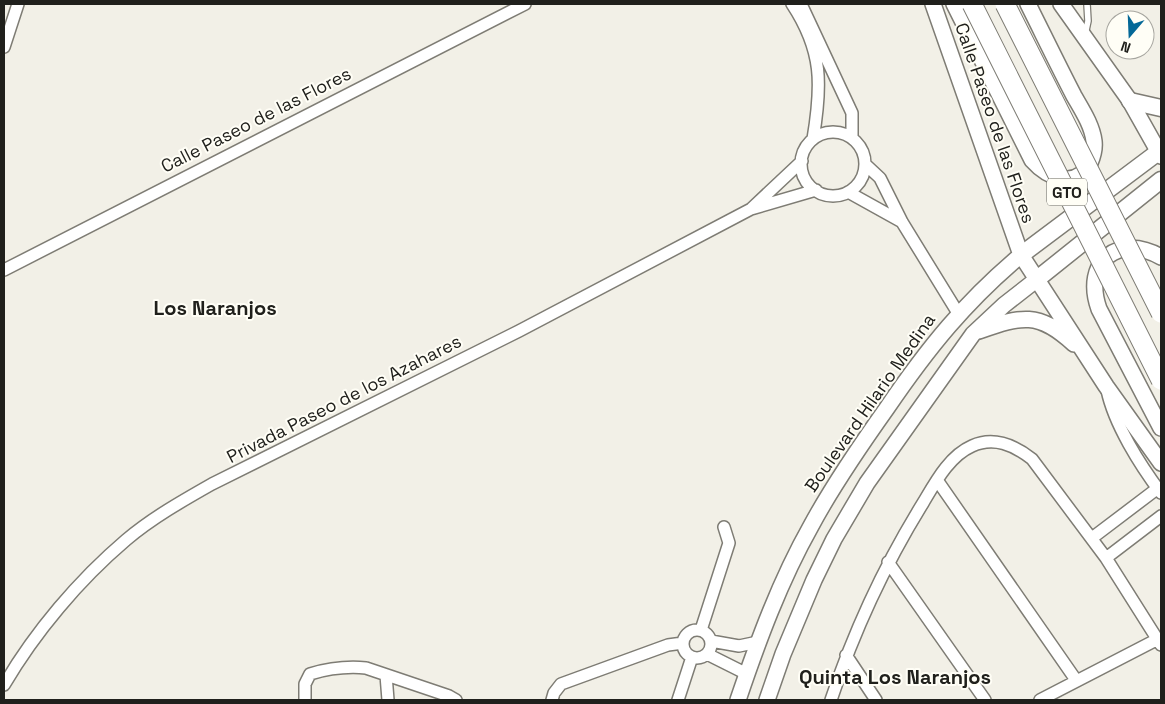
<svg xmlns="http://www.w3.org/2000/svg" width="1165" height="704" viewBox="0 0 1165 704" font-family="'Space Grotesk',sans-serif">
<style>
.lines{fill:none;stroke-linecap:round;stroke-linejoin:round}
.service-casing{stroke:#7e7c74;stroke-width:8}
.minor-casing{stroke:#7e7c74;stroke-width:14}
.tertiary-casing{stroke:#7e7c74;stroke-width:18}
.secondary-casing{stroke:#7e7c74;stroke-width:19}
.service{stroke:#fff;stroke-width:5.5}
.minor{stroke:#fff;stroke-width:11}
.tertiary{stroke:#fff;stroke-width:15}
.secondary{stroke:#fff;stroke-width:16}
.primary-bridge-casing{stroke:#7e7c74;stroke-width:21;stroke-linecap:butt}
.primary-bridge{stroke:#fff;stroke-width:19}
.labels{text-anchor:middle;stroke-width:4;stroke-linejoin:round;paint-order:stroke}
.shield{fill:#fffef6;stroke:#63635d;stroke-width:1}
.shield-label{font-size:16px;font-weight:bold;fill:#20201c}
.street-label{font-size:18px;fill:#20201c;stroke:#fffef6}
.quarter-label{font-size:20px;font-weight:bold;fill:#20201c;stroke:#fffef6}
</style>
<rect width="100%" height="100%" fill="#f2f0e7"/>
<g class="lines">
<!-- service casing -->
<g class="service-casing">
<path id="service" d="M1085,35L1088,21L1087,4"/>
</g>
<!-- minor casing -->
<g class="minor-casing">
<path id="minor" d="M792,4C823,51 822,85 813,139
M801,4L852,113V138
M4,47L18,4
M801 164a32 32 0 1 1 64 0a32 32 0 1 1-64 0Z
M865,164L880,178L902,222L958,313
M848,192L902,222
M752,208L802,161
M4,270L525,4
M1107,390C1114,424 1140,465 1161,493
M937,480L1076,680
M1092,538L1158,488
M1106,558L1161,516
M888,562L985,700
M701,630L729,543L724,527
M683 644a14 14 0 1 1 28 0a14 14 0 1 1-28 0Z
M711,641L739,646L758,642
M707,654L747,674
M846,655L876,700
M386,675L388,700
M4,685C35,632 79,580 126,540C152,518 182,501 212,484L519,331L751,209L816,190
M305,700V684L310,674C330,668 346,666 366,668L449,696L456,700
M552,700L554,693L561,684L668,645L683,643
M678,700L692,657
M831,700C854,631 884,566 923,503C935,483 949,456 972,446C994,436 1014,445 1032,459L1106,558L1161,645
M1040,700L1158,639"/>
</g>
<!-- tertiary casing -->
<g class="tertiary-casing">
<path id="tertiary" d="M933,4L1021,255L1106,386L1161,463
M954,4L1032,160C1047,177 1077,191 1090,163C1093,156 1095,149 1094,141C1092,125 1082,110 1074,96C1058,65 1043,34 1028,4
M1061,4L1130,101L1161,156
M1161,257C1119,233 1082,261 1099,309L1161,428
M979,331C1022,316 1038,311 1074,344
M738,700C758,641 780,581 811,526C833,485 860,446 887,408C928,348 965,302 1021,255
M767,700L783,654L814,580L834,539L867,483L973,334L1004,305L1036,280"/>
</g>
<!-- secondary casing -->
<g class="secondary-casing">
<path id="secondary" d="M1130,101L1161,108
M1021,255L1161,150
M1036,280L1161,180"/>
</g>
<!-- service -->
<use href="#service" class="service"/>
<!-- minor -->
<use href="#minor" class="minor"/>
<!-- tertiary -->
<use href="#tertiary" class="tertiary"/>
<!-- secondary -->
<use href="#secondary" class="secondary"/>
<!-- primary-bridge casing -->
<g class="primary-bridge-casing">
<path id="primary-bridge" d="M972,4L1161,380
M1005,4L1161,313"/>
</g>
<!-- primary-bridge -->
<use href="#primary-bridge" class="primary-bridge"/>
</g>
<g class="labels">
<!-- shield labels -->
<rect class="shield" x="1047" y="178.5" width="40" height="27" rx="4"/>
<g class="shield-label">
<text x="1067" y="198">GTO</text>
</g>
<!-- street labels -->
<g class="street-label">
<text transform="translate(256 120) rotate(-27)" y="6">Calle Paseo de las Flores</text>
<text transform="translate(995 123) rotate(71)" y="6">Calle Paseo de las Flores</text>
<text transform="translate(344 399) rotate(-27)" y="6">Privada Paseo de los Azahares</text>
<text transform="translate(870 403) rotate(-55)" y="6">Boulevard Hilario Medina</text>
</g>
<!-- quarter labels -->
<g class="quarter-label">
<text x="215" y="315">Los Naranjos</text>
<text x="895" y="684">Quinta Los Naranjos</text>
</g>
</g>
<!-- border -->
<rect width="1165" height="704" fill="none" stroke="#20201c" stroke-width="10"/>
<!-- north arrow -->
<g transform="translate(1130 35) rotate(199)"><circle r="24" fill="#fffef6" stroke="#a6a59f"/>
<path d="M0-4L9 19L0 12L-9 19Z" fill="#046897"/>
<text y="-8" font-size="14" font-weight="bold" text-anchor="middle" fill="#20201c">N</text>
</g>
</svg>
